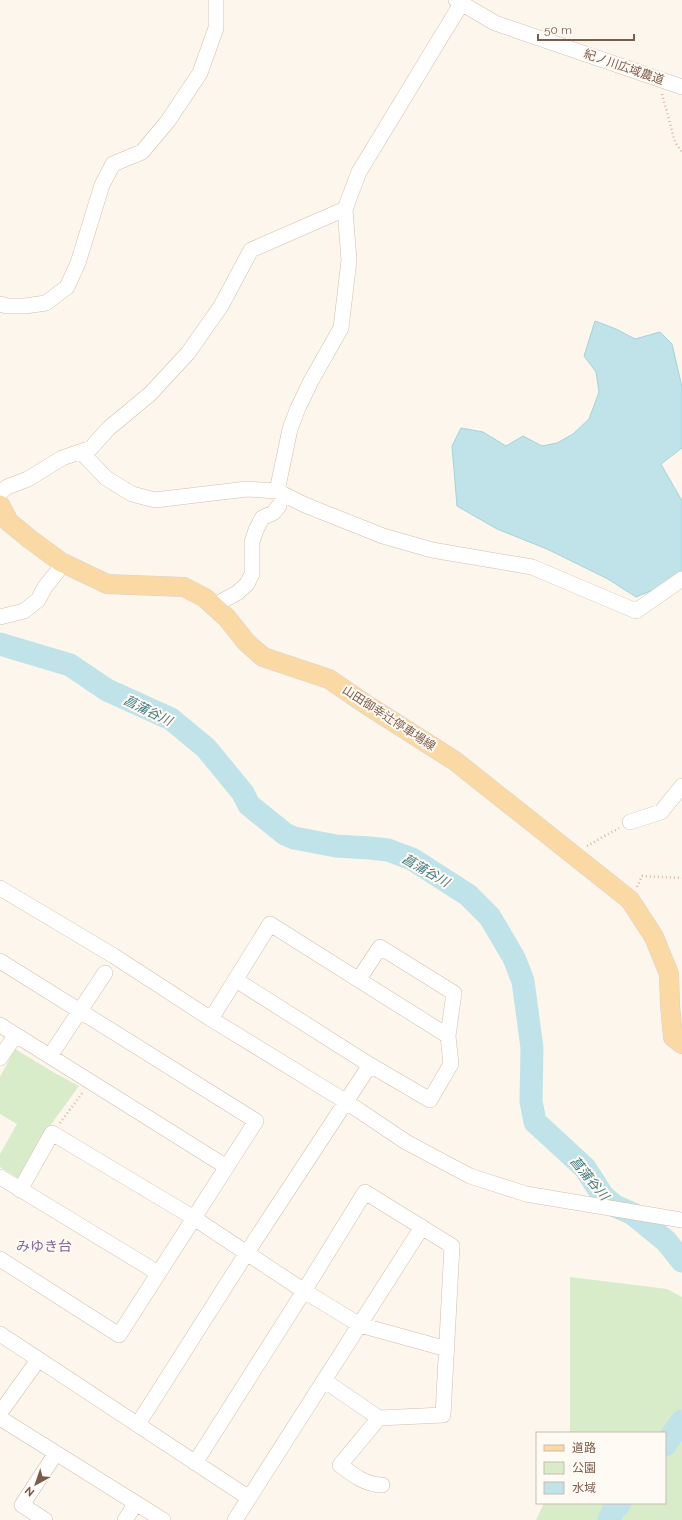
<svg xmlns="http://www.w3.org/2000/svg" width="682" height="1520" viewBox="0 0 682 1520" font-family="Raleway,'Noto Sans JP',sans-serif">
<style>
.green{fill:#d8ecc9}
.water{fill:#bfe3e8;stroke:#a5d3da}
.lines{fill:none;stroke-linecap:round;stroke-linejoin:round}
.river{stroke:#bfe3e8;stroke-width:23}
.minor-casing{stroke:#d1beb0;stroke-width:16}
.major-casing{stroke:#dad1cd;stroke-width:20}
.path{stroke:#d9b8a5;stroke-width:2.5;stroke-dasharray:1 3;stroke-linecap:butt}
.minor{stroke:#fff;stroke-width:15}
.major{stroke:#fbd9a5;stroke-width:19}
.labels{text-anchor:middle;stroke-width:4;stroke-linejoin:round;paint-order:stroke}
.street-label{font-size:12px;fill:#7a5c4d;stroke:#fffaf3}
.water-label{font-size:13px;font-style:italic;fill:#437c86;stroke:#fffaf3}
.quarter-label{font-size:14px;fill:#846695;stroke:#fffaf3}
</style>
<rect width="100%" height="100%" fill="#fdf6ec"/>
<!-- green -->
<path class="green" d="M15,1049L53,1072L79,1086L44,1134L19,1179L0,1167V1154L17,1124L0,1114V1077Z
M570,1277L667,1289L682,1297V1520H536L544,1503H665V1433H570Z"/>
<!-- water -->
<path class="water" d="M595,321L616,329L635,339L660,332L672,344L682,387V448L661,464L682,501V578L636,597L608,579L547,549L497,529L457,506L452,446L461,428L483,432L506,446L523,436L542,446L557,443L573,434L589,419L599,392L596,372L584,356Z"/>
<g class="lines">
<!-- river -->
<path class="river" d="M0,644L70,665L107,690L171,719L206,748L243,793L249,805L285,834L294,838L336,846L370,848L388,850L412,859L468,895L490,917L514,958L523,981L532,1048L531,1101L535,1122L585,1168L603,1196L615,1206L633,1214L666,1241L682,1261
M665,1445L682,1421
M609,1520L613,1511L620,1503"/>
<!-- minor casing -->
<g class="minor-casing">
<path id="minor" d="M456,0L495,23L682,87
M0,304L7,306H25L46,303L67,287L78,263L102,185L113,164L142,152L168,121L200,73L216,28V0
M81,452L106,478L132,494L155,500L247,489L277,491L305,505L383,536L432,550L532,567L636,611L682,579
M277,491L290,429L298,408L311,381L341,328L349,260L345,209L359,172L461,4
M0,493L7,487L28,479L62,458L91,448L109,428L150,394L188,353L221,306L251,250L345,209
M213,606L237,593L247,584L252,574V542L256,530L262,518L273,513L279,506
M0,617L24,611L38,600L45,587L57,572L61,562
M630,822L661,812L682,786
M0,888L114,956L211,1019L345,1101L406,1142L470,1176L526,1194L682,1220
M0,961L256,1121L119,1335L0,1259
M236,980L370,1065L430,1100L451,1064L448,1036L454,993L380,947L359,979
M211,1019L270,924L448,1036
M0,1025L225,1166
M50,1056L105,973
M0,1058L16,1035
M0,1177L158,1273
M20,1190L52,1133L194,1218L304,1291L360,1325L447,1349
M0,1334L249,1498
M0,1413L38,1360
M0,1418L163,1520
M379,1418L340,1465C353,1475 366,1485 382,1485
M138,1424L246,1254L370,1065
M195,1463L304,1291L365,1192L452,1246L443,1415L379,1418L325,1381
M45,1520L22,1505L56,1453
M125,1520L136,1503
M235,1520L422,1227"/>
</g>
<!-- major casing -->
<g class="major-casing">
<path id="major" d="M0,505L9,522L31,540L61,562L107,584L184,587L205,598L227,618L246,642L263,657L329,679L367,705L455,761L630,900L654,937L669,974L670,1005L673,1037L682,1044"/>
</g>
<!-- path -->
<path class="path" d="M662,94L675,142L682,152
M587,846L619,828
M637,887L642,876L682,878
M60,1123L83,1092"/>
<!-- minor -->
<use href="#minor" class="minor"/>
<!-- major -->
<use href="#major" class="major"/>
</g>
<g class="labels">
<!-- street labels -->
<g class="street-label">
<text transform="translate(624 67) rotate(19)" y="4">紀ノ川広域農道</text>
<text transform="translate(389 718) rotate(33)" y="4">山田御幸辻停車場線</text>
</g>
<!-- water labels -->
<g class="water-label">
<text transform="translate(148 710) rotate(26)" y="5">菖蒲谷川</text>
<text transform="translate(426 870) rotate(30)" y="5">菖蒲谷川</text>
<text transform="translate(590 1178) rotate(50)" y="5">菖蒲谷川</text>
</g>
<!-- quarter labels -->
<g class="quarter-label">
<text x="44" y="1251">みゆき台</text>
</g>
</g>
<!-- legend -->
<rect x="536" y="1432" width="130" height="72" fill="#fffaf3" stroke="#cabbb1"/>
<rect x="544" y="1445" width="20" height="6" fill="#fbd9a5" stroke="#cabbb1"/>
<text x="572" y="1452" font-size="12" fill="#7a5c4d">道路</text>
<rect x="544" y="1462" width="20" height="12" fill="#d8ecc9" stroke="#cabbb1"/>
<text x="572" y="1472" font-size="12" fill="#7a5c4d">公園</text>
<rect x="544" y="1482" width="20" height="12" fill="#bfe3e8" stroke="#cabbb1"/>
<text x="572" y="1492" font-size="12" fill="#7a5c4d">水域</text>
<!-- north arrow -->
<g transform="translate(36 1484) rotate(220)" stroke="#fffaf3" stroke-width="3" paint-order="stroke">
<path d="M0-3L7 15L0 10L-7 15Z" fill="#7a5c4d"/>
<text y="-6" font-size="11" font-weight="bold" text-anchor="middle" fill="#7a5c4d">N</text>
</g>
<!-- scale -->
<path d="M538 34v6h96v-6" fill="none" stroke="#7a5c4d" stroke-width="2"/>
<text x="544" y="34" font-size="12" fill="#7a5c4d" stroke="#fffaf3" stroke-width="3" paint-order="stroke">50 m</text>
</svg>
